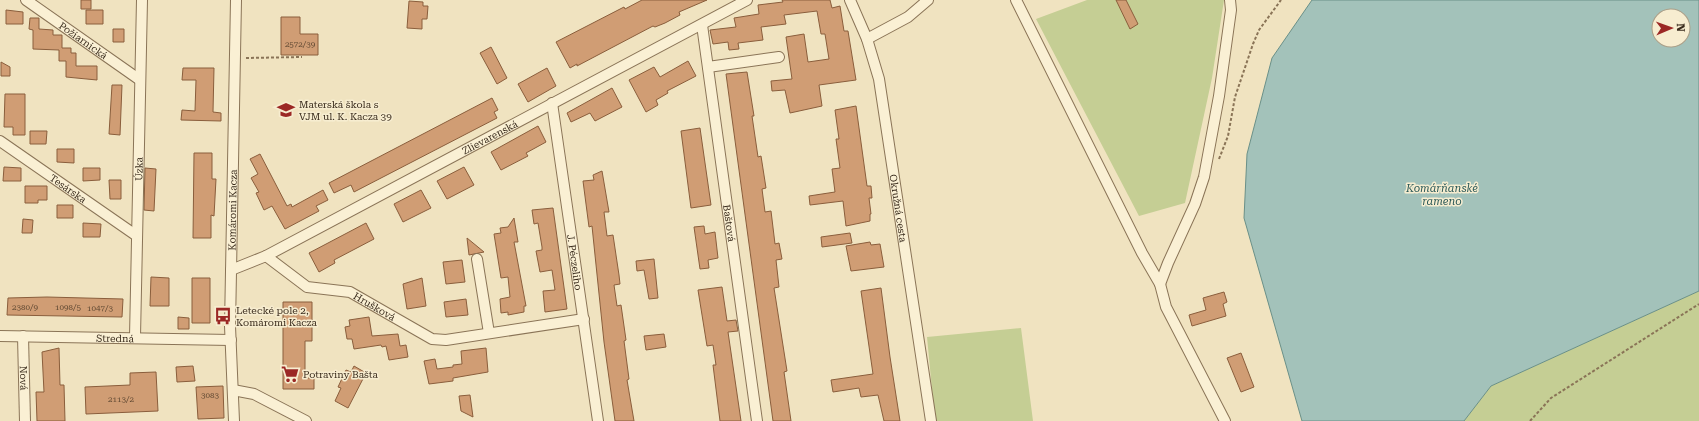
<svg xmlns="http://www.w3.org/2000/svg" width="1699" height="421" viewBox="0 0 1699 421" font-family="'Roboto Serif',serif">
<style>
.green{fill:#c5ce94}
.water{fill:#a3c2ba;stroke:#6a9088;fill-rule:evenodd}
.building{fill:#d09d74;stroke:#8a5e3c}
.lines{fill:none;stroke-linecap:round;stroke-linejoin:round}
.minor-casing{stroke:#8a7457;stroke-width:12}
.path{stroke:#8a7457;stroke-width:2;stroke-dasharray:3 2;stroke-linecap:butt}
.minor{stroke:#faf0d4;stroke-width:10}
.labels{text-anchor:middle;stroke-width:3;stroke-linejoin:round;paint-order:stroke}
.number-label{font-size:8px;fill:#5f4832}
.street-label{font-size:10px;fill:#392b1c;stroke:#f7edd0}
.poi-label{font-size:10px;fill:#392b1c;stroke:#f7edd0;text-anchor:start}
.water-label{font-size:11px;font-style:italic;fill:#2b5958;stroke:#f7edd0}
</style>
<rect width="100%" height="100%" fill="#f0e3c0"/>
<!-- green -->
<path class="green" d="M1087,0H1224L1212,78L1185,203L1139,216L1036,19Z
M1699,291V421H1464L1491,386Z
M1021,328L1033,421H935L927,337Z"/>
<!-- water -->
<path class="water" d="M1312,0H1699V291L1491,386L1464,421H1302L1244,218L1247,154L1272,58ZM1659,16H1683V40H1659Z"/>
<!-- building -->
<path class="building" d="M81,0H91V9H81Z
M642,0H707L679,12L680,15L665,23L655,27L653,26L577,66V64L570,68L556,42L624,7L625,9Z
M782,0H830L832,8L840,6L844,31H848L856,80L819,85L822,106L790,113L785,90L772,91L771,81L792,79L786,37L804,34L808,62L829,59L825,34H821L817,11L784,15L786,24L761,27L763,40L738,43L739,49L729,50L728,42L713,44L710,30L736,27L734,18L759,14L758,5L783,2Z
M1116,0H1126L1138,24L1130,29Z
M409,1L423,2V6H428L427,19H422V29L407,28Z
M6,10L23,12V24H6Z
M86,10H103V24H86Z
M281,17H300V34H318V55H281Z
M30,18H39V29L53,30V35H62V48H71V53H76V66H97V80L66,77V61H59V50L33,49V30L29,29Z
M113,29H124V42H113Z
M491,47L507,78L497,84L480,53Z
M688,61L696,76L667,91L668,93L656,100L658,105L646,112L629,80L654,67L660,77Z
M1,62L10,67V76H1Z
M183,68H214L213,112L221,113V121L181,120L182,110L195,111L196,80H182Z
M547,68L556,86L528,102L518,84Z
M747,72L754,116H752L758,157L761,156L766,188L762,189L765,212L771,211L775,244L779,243L782,259L776,260L779,287L774,288L787,371L784,372L791,421H773L726,74Z
M112,85H122L120,135L109,134Z
M612,88L622,107L595,121L590,113L571,122L567,113Z
M5,94H25V135H13V127H4Z
M492,98L498,110L494,112L497,118L354,192L351,185L334,193L329,183Z
M856,106L867,186H871L872,198H869L871,214H870V221L846,226L843,201L810,205L809,196L835,192L832,169L840,168L836,139H839L835,110Z
M538,126L546,142L526,153L528,156L501,170L491,152Z
M700,128L711,205L691,208L681,131Z
M30,131H47L46,144H30Z
M57,149H74V163L57,162Z
M194,153H212V179H216L214,216L211,215V238H193Z
M260,154L287,206L291,204L292,207L323,190L328,200L316,206L319,211L285,229L272,206L264,210L256,193L259,192L251,178L258,174L250,159Z
M4,167L21,168V181H3Z
M464,167L474,185L447,199L437,181Z
M83,168H100V180L83,181Z
M145,168L156,169L154,211L144,210Z
M602,171L609,212H604L607,236L613,235L619,275L620,284L614,285L617,306L621,305L626,340L624,341L629,379L627,380L634,421H615L604,342L592,226L589,227L583,181L594,180L593,175Z
M109,180H121V199H110Z
M25,186H47V200H38V203H25Z
M421,190L431,208L403,222L394,204Z
M57,205H73V218H57Z
M553,208L567,309L545,312L543,291L555,290L552,270L540,272L536,251L542,250V247L538,223L534,224L532,210Z
M514,218L518,242H514L526,306H524V312L508,315V312L501,313L500,299L510,297L508,277L501,278L494,234L501,233L500,228L508,227Z
M23,219L33,220L32,233H22Z
M83,223L101,224L100,237H83Z
M366,223L374,239L334,260L335,263L319,272L309,253Z
M704,226L705,234L715,232L718,258L708,260L709,268L700,269L694,227Z
M850,233L852,243L822,247L821,237Z
M467,238L484,252L469,255Z
M870,242L871,245L880,244L884,267L851,271L846,246Z
M654,259L658,298L649,299L644,270L637,271L636,261Z
M462,260L465,282L446,284L443,262Z
M151,277L169,278V306H150Z
M192,278H210V323H192Z
M422,278L426,306L407,309L403,284Z
M722,287L727,321L736,320L738,331L728,332L741,421H720L713,365H716L713,345L707,346L698,290Z
M881,288L890,357L900,421H884L878,395L861,397L859,388L833,392L831,380L873,374L861,291Z
M1224,292L1227,302L1223,304L1226,316L1192,326L1189,315L1206,310L1203,298Z
M47,297L123,299L122,317L7,315L8,298Z
M466,299L468,315L446,317L444,302Z
M283,302H312V341H305V378H314V389H283Z
M178,317L189,318V329H178Z
M369,317L372,336L398,334L400,346L406,345L408,357L389,360L386,346L382,347L381,345L354,349L352,339H347L345,327L350,326L349,320Z
M664,334L666,347L646,350L644,336Z
M59,348L60,385H64L65,421H37L36,392H44L42,352Z
M486,348L488,372L453,378V381L429,384L424,361L435,359L437,369L453,367V365L462,364L461,351Z
M1241,353L1254,387L1241,392L1227,358Z
M193,366L195,381L177,382L176,367Z
M354,366L366,373L348,408L335,401L341,388L338,387L346,370L351,372Z
M156,372L158,411L86,414L85,387L130,385V373Z
M223,386L224,418L198,419L196,387Z
M470,395L473,417L461,411L459,396Z"/>
<g class="lines">
<!-- minor casing -->
<g class="minor-casing">
<g id="minor">
<path id="s1" d="M26,0L140,80"/>
<path id="s2" d="M850,0L867,39L879,79L931,421"/>
<path d="M1016,0L1142,253L1160,284L1166,307L1225,421"/>
<path id="s3" d="M702,25L757,421"/>
<path d="M867,39L908,17L928,0"/>
<path d="M708,67L779,57"/>
<path id="s4" d="M552,103L598,421"/>
<path id="s5" d="M0,141L137,236"/>
<path id="s6" d="M266,256L307,287L350,292L432,339L446,340L584,319"/>
<path d="M477,259L489,333"/>
<path id="s7" d="M231,270L266,256L747,0"/>
<path d="M1160,284L1168,263L1195,204L1204,177L1219,96L1231,10L1230,0"/>
<path id="s8" d="M0,336L231,340"/>
<path id="s9" d="M23,336L25,421"/>
<path id="s10" d="M135,337L142,0"/>
<path d="M233,390L254,394L306,421"/>
<path id="s11" d="M234,421L230,326L236,0"/>
</g>
</g>
<!-- path -->
<path class="path" d="M246,58L302,57
M1219,159L1228,136L1235,97L1253,44L1259,30L1281,0
M1530,421L1551,398L1699,304"/>
<!-- minor -->
<use href="#minor" class="minor"/>
</g>
<!-- icons -->
<defs>
<g id="school-bare" transform="scale(1.38)"><path d="M0-5L7-2L0 1L-7-2ZM-4 1L0 2.5L4 1V4Q0 6-4 4Z" fill="#9b2825" stroke="#f7edd0" stroke-width="2.5" paint-order="stroke"/></g>
<g id="bus-bare" transform="scale(1.38)"><path d="M-5-6H5V4H4V6H2V4H-2V6H-4V4H-5ZM-3.5-4V0h7V-4ZM-3.5 1.2v1.5H-2V1.2ZM2 1.2v1.5H3.5V1.2Z" fill="#9b2825" stroke="#f7edd0" stroke-width="2.5" paint-order="stroke"/></g>
<g id="supermarket-bare" transform="scale(1.38)"><path d="M-6-5.5h2.5l.6 2H6L4.5 2H-2.5L-4.4-4H-6ZM-1.5 3.2a1.3 1.3 0 1 0 .1 0ZM3 3.2a1.3 1.3 0 1 0 .1 0Z" fill="#9b2825" stroke="#f7edd0" stroke-width="2.5" paint-order="stroke"/></g>
</defs>
<g fill-rule="evenodd">
<use href="#school-bare" x="286" y="110"/>
<use href="#bus-bare" x="223" y="316"/>
<use href="#supermarket-bare" x="290" y="374"/>
</g>
<g class="labels">
<!-- number labels -->
<g class="number-label">
<text x="300" y="47">2572/39</text>
<text x="25" y="310">2380/9</text>
<text x="68" y="310">1098/5</text>
<text x="100" y="311">1047/3</text>
<text x="210" y="398">3083</text>
<text x="121" y="402">2113/2</text>
</g>
<!-- street labels -->
<g class="street-label">
<text dy="4" stroke="none"><textPath href="#s1" startOffset="70">Požiarnická</textPath></text>
<text dy="4" stroke="none"><textPath href="#s7" startOffset="291">Zlievarenská</textPath></text>
<text dy="4" stroke="none"><textPath href="#s10" startOffset="168">Úzka</textPath></text>
<text dy="4" stroke="none"><textPath href="#s5" startOffset="83">Tesárska</textPath></text>
<text dy="4" stroke="none"><textPath href="#s2" startOffset="215">Okružná cesta</textPath></text>
<text dy="4" stroke="none"><textPath href="#s11" startOffset="211">Komáromi Kacza</textPath></text>
<text dy="4" stroke="none"><textPath href="#s3" startOffset="200">Baštová</textPath></text>
<text dy="4" stroke="none"><textPath href="#s4" startOffset="161">J. Péczeliho</textPath></text>
<text dy="4" stroke="none"><textPath href="#s6" startOffset="123">Hrušková</textPath></text>
<text dy="4" stroke="none"><textPath href="#s8" startOffset="115">Stredná</textPath></text>
<text dy="4" stroke="none"><textPath href="#s9" startOffset="42">Nová</textPath></text>
</g>
<!-- poi labels -->
<g class="poi-label">
<text x="299" y="108">Materská škola s<tspan x="299" dy="12">VJM ul. K. Kacza 39</tspan></text>
<text x="236" y="314">Letecké pole 2,<tspan x="236" dy="12">Komáromi Kacza</tspan></text>
<text x="303" y="378">Potraviny Bašta</text>
</g>
<!-- water labels -->
<g class="water-label">
<text x="1442" y="192">Komárňanské<tspan x="1442" dy="13">rameno</tspan></text>
</g>
</g>
<!-- north arrow -->
<g transform="translate(1671 28) rotate(88)"><circle r="19" fill="#f7edd0" stroke="#ab9f88"/>
<path d="M0-3L7 15L0 10L-7 15Z" fill="#9b2825"/>
<text y="-6" font-size="11" font-weight="bold" text-anchor="middle" fill="#392b1c">N</text>
</g>
</svg>
